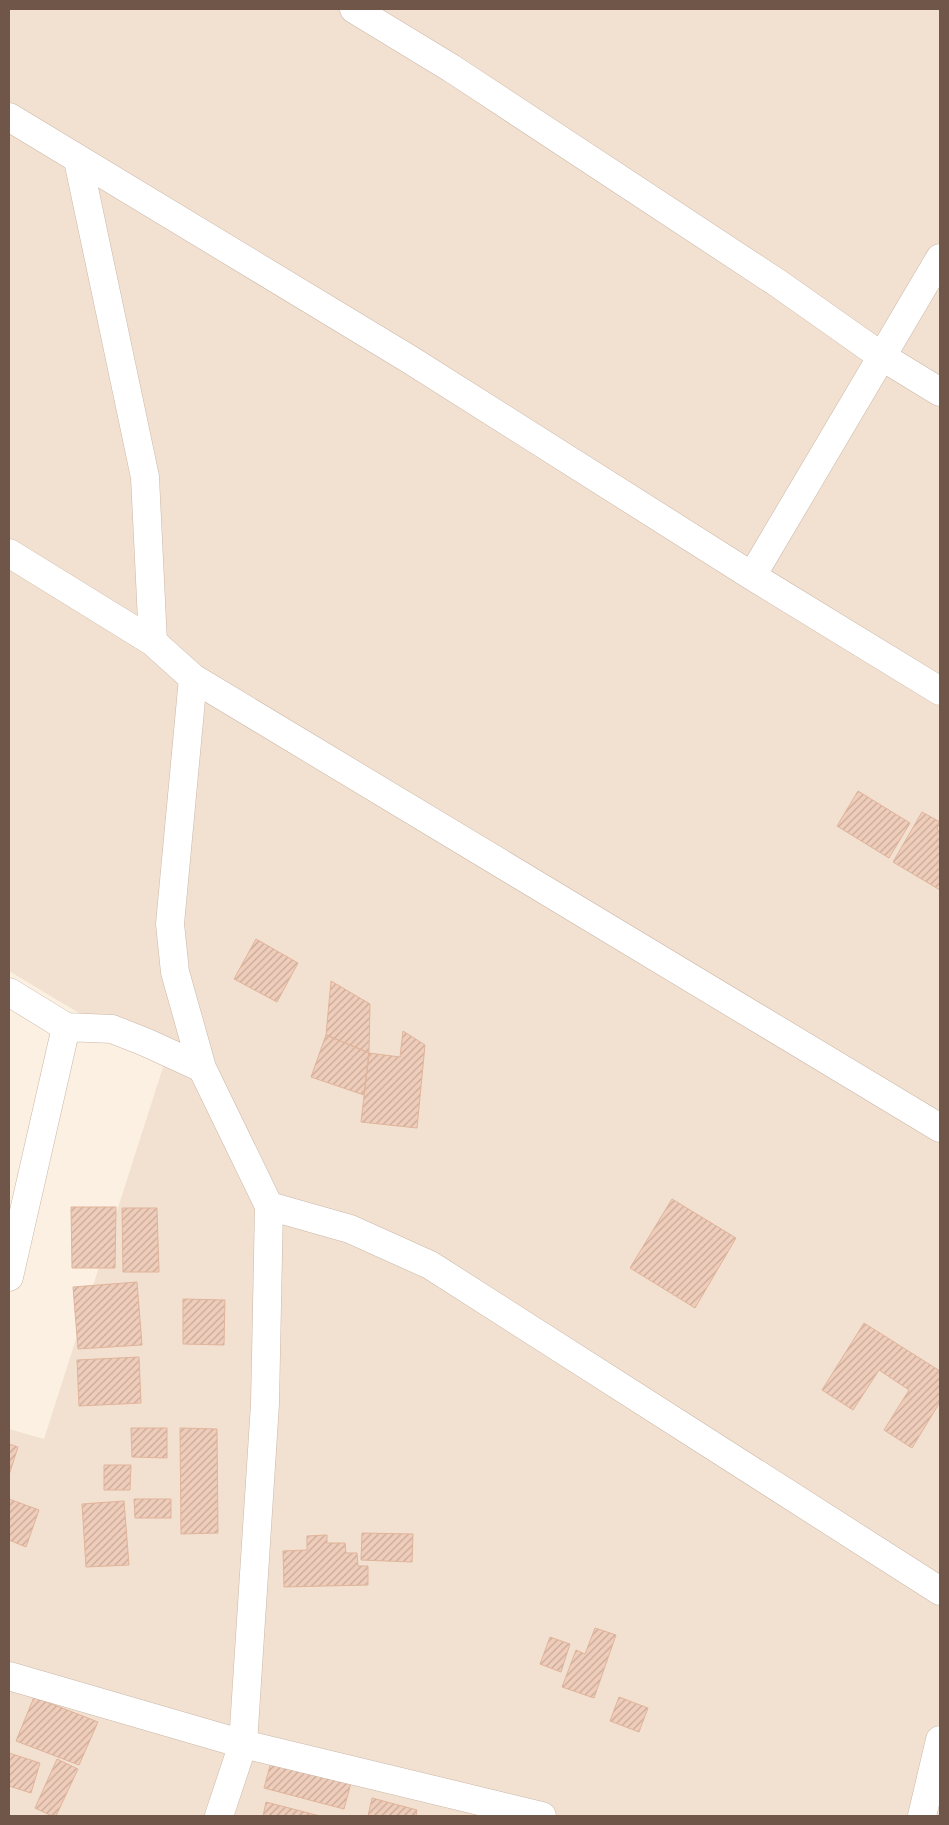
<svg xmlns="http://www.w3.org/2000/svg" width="949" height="1825" viewBox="0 0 949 1825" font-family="'Golos Text',sans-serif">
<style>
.residential{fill:#f2e1d0}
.building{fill:url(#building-hatch);stroke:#e1b49b}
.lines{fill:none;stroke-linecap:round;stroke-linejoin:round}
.minor-casing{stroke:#cab7a8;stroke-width:29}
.minor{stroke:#fff;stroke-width:28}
</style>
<defs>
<pattern id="building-hatch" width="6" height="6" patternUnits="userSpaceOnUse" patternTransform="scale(1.25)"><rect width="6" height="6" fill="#efcdba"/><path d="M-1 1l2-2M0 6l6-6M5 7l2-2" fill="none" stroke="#c6a999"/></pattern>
</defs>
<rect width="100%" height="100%" fill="#fbf0e1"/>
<!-- residential -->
<path class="residential" d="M9,9H940V1816H9V1429L44,1439L164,1064L9,971Z"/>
<!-- building -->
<path class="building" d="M858,791L910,823L889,858L837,826Z
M922,812L940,822L937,829L940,832V890L893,862Z
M256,939L298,963L277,1002L234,979Z
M331,981L370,1004L369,1053L326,1035Z
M403,1031L425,1045L417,1128L361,1122L369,1053L400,1057Z
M326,1035L369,1053L364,1095L311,1077Z
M672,1199L736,1238L695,1308L630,1268Z
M71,1207H116L115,1268H72Z
M122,1208H157L159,1272H123Z
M137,1282L142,1345L78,1349L73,1287Z
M183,1299L225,1300L224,1345L183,1344Z
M864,1323L940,1371V1402L912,1448L884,1430L909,1390L879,1370L853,1410L822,1390Z
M139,1357L141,1403L79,1406L77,1360Z
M131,1428H167V1458L132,1457Z
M180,1428L217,1429L218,1533L181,1534Z
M9,1444L18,1447L9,1475Z
M104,1465H131L130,1490H104Z
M9,1499L39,1510L26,1547L9,1540Z
M134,1499H171V1518H135Z
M124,1501L129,1565L86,1567L82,1504Z
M362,1533L413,1534L412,1562L361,1560Z
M327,1535V1543H345L346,1553H357L358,1566H368V1585L284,1587L283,1551L307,1550V1536Z
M595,1628L616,1635L594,1698L562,1687L576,1650L585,1654Z
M550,1637L570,1644L561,1672L540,1664Z
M34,1697L98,1722L79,1765L16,1741Z
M619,1697L648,1708L639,1732L610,1721Z
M9,1753L40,1763L31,1793L9,1786Z
M57,1759L78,1769L56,1816H52L35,1808Z
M271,1762L351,1783L344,1809L264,1788Z
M372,1798L417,1810L416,1816H368Z
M266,1802L320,1816H263Z"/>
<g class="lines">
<!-- minor casing -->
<g class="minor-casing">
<path id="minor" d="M354,9L451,68L779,284L881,356L940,392
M9,117L409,359L752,576L940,691
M78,160L145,477L153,642
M9,553L153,642L193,678L940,1128
M752,576L940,258
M193,678L170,924L175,972L202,1068L269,1206L265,1404L243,1744L219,1816
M9,992L66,1027L112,1029L145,1042L202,1068
M269,1206L350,1229L430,1265L940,1591
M9,1277L66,1027
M9,1676L243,1744L542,1816
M922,1816L940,1740"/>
</g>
<!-- minor -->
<use href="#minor" class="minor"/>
</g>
<!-- border -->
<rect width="949" height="1825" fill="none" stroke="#705649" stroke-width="20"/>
</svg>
